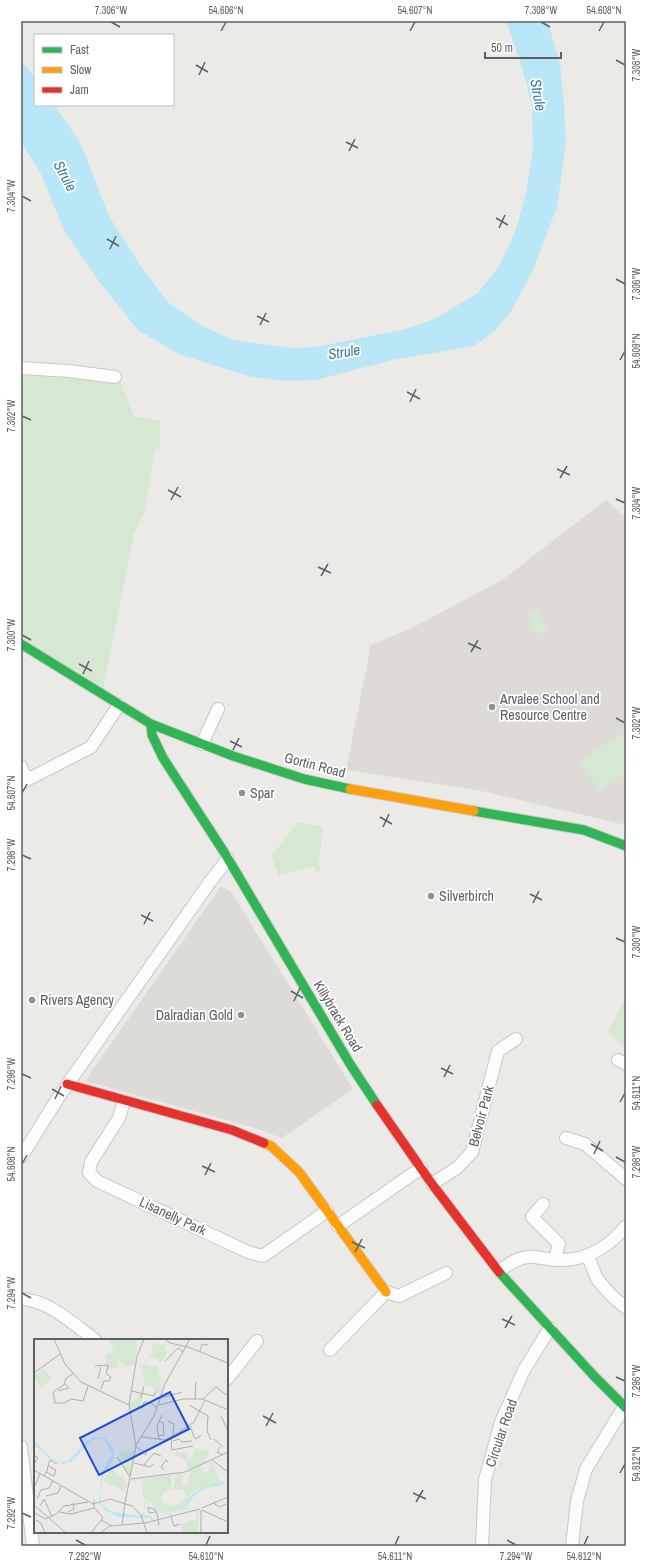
<svg xmlns="http://www.w3.org/2000/svg" width="647" height="1567" viewBox="0 0 647 1567" font-family="'Archivo Narrow',sans-serif">
<style>
.industrial{fill:#dddbd8}
.education{fill:#dedad6}
.green{fill:#d7e8d2}
.water{fill:#bae7f8}
.lines{fill:none;stroke-linecap:round;stroke-linejoin:round}
.street-casing{stroke:#c7c7c8;stroke-width:14}
.fast-casing{stroke:#c8c9c9;stroke-width:11}
.slow-casing{stroke:#c8c9c9;stroke-width:11}
.jam-casing{stroke:#c8c9c9;stroke-width:11}
.street{stroke:#fcfcfb;stroke-width:12}
.fast{stroke:#30b455;stroke-width:9}
.slow{stroke:#ff9f0a;stroke-width:9}
.jam{stroke:#e5322d;stroke-width:9}
.ticks{fill:none;stroke:#5c6165;stroke-width:1.5}
.poi-dot{fill:#8e9192;stroke:#fff;stroke-width:1.5}
.labels{text-anchor:middle;stroke-width:3.5;stroke-linejoin:round;paint-order:stroke}
.poi-label{font-size:14px;fill:#5c6165;stroke:#fff;text-anchor:start}
.street-label{font-size:14px;fill:#5c6165;stroke:#fff}
.water-label{font-size:15px;font-style:italic;fill:#387da3;stroke:#fff}
.inset-road{fill:none;stroke:#aeafaf;stroke-width:1}
.view{fill:#1d4ed8;fill-opacity:0.15;stroke:#1d4ed8;stroke-width:2}
.inset-edge{fill:none;stroke:#5c6165;stroke-width:2}
.neatline{fill:none;stroke:#5c6165;stroke-width:1.5}
.ticks-label{font-size:10px;text-anchor:middle;fill:#5c6165}
</style>
<rect width="100%" height="100%" fill="#eceae7"/>
<!-- industrial -->
<path class="industrial" d="M221,886L232,893L353,1089L282,1138L248,1126L85,1081Z"/>
<!-- education -->
<path class="education" d="M606,500L626,518V825L477,790L346,770L371,645L410,629L502,580Z"/>
<!-- green -->
<path class="green" d="M21,375L121,382L134,416L160,421V448L154,451L145,512L134,533L102,695L21,644Z
M538,608L547,631L535,635L527,613Z
M626,731V773L599,791L580,761Z
M298,822L323,827L319,863L320,870L316,872L313,866L279,876L271,856Z
M626,997V1049L608,1031Z"/>
<!-- water -->
<path class="water" d="M506,21H546L549,26L560,63L564,105L566,143L557,207L532,272L512,310L495,331L474,346L393,360L316,380L285,381L251,377L178,354L138,330L98,280L64,231L41,174L21,142V61L35,77V105H54L80,142L109,216L142,268L168,302L202,326L233,340L291,348L315,347L406,329L434,319L478,293L499,266L515,232L526,193L533,149L532,104L520,61Z"/>
<g class="lines">
<!-- street casing -->
<g class="street-casing">
<path id="street" d="M21,368L69,371L115,377
M202,744L218,709
M21,767L27,780
M21,783L91,747L119,705
M618,1060L626,1064
M124,1101L119,1118L91,1162L89,1173L97,1181L248,1252L263,1256L327,1211
M566,1138L585,1144L626,1179
M21,1157L60,1095L212,879L224,864L227,858
M432,1184L457,1168L472,1152L498,1051L516,1039
M543,1204L532,1217L559,1244L555,1259
M338,1226L421,1168
M588,1256L597,1279L612,1296L626,1308
M499,1271C509,1264 521,1255 535,1257C544,1258 554,1261 563,1260C588,1259 610,1246 626,1226
M21,1299C49,1300 73,1324 95,1340
M330,1350L386,1292L399,1296L446,1273
M227,1379L257,1341
M21,1447L33,1546
M482,1546L485,1480L501,1422L524,1370L550,1328
M572,1546L577,1501L586,1469L624,1407"/>
</g>
<!-- fast casing -->
<g class="fast-casing">
<path id="fast" d="M21,644L151,724L233,756L304,779L350,789
M151,724L152,735L163,758L224,852L350,1064L377,1105
M474,811L584,830L626,846
M499,1272L594,1376L626,1408"/>
</g>
<!-- slow casing -->
<g class="slow-casing">
<path id="slow" d="M350,789L474,811
M264,1143L271,1146L299,1172L386,1292"/>
</g>
<!-- jam casing -->
<g class="jam-casing">
<path id="jam" d="M67,1084L232,1130L264,1143
M377,1105L432,1184L499,1272"/>
</g>
<!-- street -->
<use href="#street" class="street"/>
<!-- fast -->
<use href="#fast" class="fast"/>
<!-- slow -->
<use href="#slow" class="slow"/>
<!-- jam -->
<use href="#jam" class="jam"/>
</g>
<!-- ticks -->
<path class="ticks" d="M111,22L120,27M541,22L550,27M221,31L226,22M410,31L415,22M599,31L604,22M616,60L625,65M196,65L208,72M199,75L205,62M346,142L358,148M349,151L355,139M22,196L31,201M496,218L508,225M499,228L505,215M107,239L119,246M110,249L116,236M616,279L625,284M257,316L269,322M260,325L266,313M620,360L625,351M407,392L420,399M410,402L416,389M22,416L31,420M557,469L570,475M560,478L567,466M168,490L181,497M616,499L625,503M171,500L178,487M318,567L331,573M321,576L328,564M22,635L31,640M468,643L481,649M471,652L478,640M79,664L92,671M83,674L89,661M616,718L625,723M230,741L242,747M233,750L239,738M22,793L27,784M380,817L392,824M383,827L389,814M22,855L31,859M530,894L542,900M533,903L539,891M141,915L153,921M144,924L150,912M616,938L625,942M291,991L303,998M294,1001L300,988M441,1068L453,1074M22,1074L31,1078M444,1077L450,1065M52,1089L64,1096M55,1099L61,1086M620,1102L625,1093M591,1144L603,1151M594,1154L600,1141M616,1157L625,1162M22,1164L27,1155M202,1166L215,1172M205,1175L211,1163M352,1242L365,1248M355,1252L362,1239M22,1293L31,1298M502,1319L515,1325M505,1328L512,1316M616,1377L625,1381M263,1416L276,1423M266,1426L273,1413M620,1473L625,1464M413,1493L426,1499M416,1502L423,1490M22,1513L31,1517M76,1540L85,1545M507,1540L516,1545M206,1545L210,1536M395,1545L399,1536M584,1545L588,1536"/>
<!-- markers -->
<g class="poi-dot">
<circle cx="492" cy="707" r="4"/>
<circle cx="242" cy="793" r="4"/>
<circle cx="431" cy="896" r="4"/>
<circle cx="32" cy="1000" r="4"/>
<circle cx="241" cy="1015" r="4"/>
</g>
<g class="labels">
<!-- poi labels -->
<g class="poi-label">
<text x="500" y="704">Arvalee School and<tspan x="500" dy="16">Resource Centre</tspan></text>
<text x="250" y="798">Spar</text>
<text x="439" y="901">Silverbirch</text>
<text x="40" y="1005">Rivers Agency</text>
<text x="233" y="1020" text-anchor="end">Dalradian Gold</text>
</g>
<!-- street labels -->
<g class="street-label">
<text transform="translate(315 765) rotate(15)" y="5">Gortin Road</text>
<text transform="translate(338 1016) rotate(59)" y="5">Killybrack Road</text>
<text transform="translate(481 1116) rotate(-75)" y="5">Belvoir Park</text>
<text transform="translate(173 1216) rotate(25)" y="5">Lisanelly Park</text>
<text transform="translate(501 1433) rotate(-71)" y="5">Circular Road</text>
</g>
<!-- water labels -->
<g class="water-label">
<text transform="translate(538 95) rotate(80)" y="5">Strule</text>
<text transform="translate(65 176) rotate(62)" y="5">Strule</text>
<text transform="translate(344 352) rotate(-9)" y="5">Strule</text>
</g>
</g>
<!-- overview -->
<g transform="translate(34 1339)">
<rect width="194" height="194" fill="#eceae7"/>
<path d="M75,0L104,1L101,3L103,9L100,26H90L84,20V28L74,30L71,15L80,13ZM119,3L127,6L134,4L131,9L133,13L127,24L123,19L115,18L120,12L117,9ZM109,24L116,27L123,26L127,48H130L126,56L117,47L111,46L107,31ZM9,30L18,40L6,48L0,37ZM105,54H108L107,59L109,62L106,71H96V63L104,60ZM162,108L164,112L172,110L175,113L170,124L154,131L152,122L141,116L142,113L153,114L154,121L157,122ZM102,110L96,138L84,118L86,114ZM178,122L186,143L164,150L154,157L152,167L141,173H130L120,164L109,160L108,140L137,136V150L129,153L127,160L131,165L141,166L148,163L152,157L150,151L139,150L142,135L150,134L148,143L150,147H154L156,132L166,127L170,134L177,131L175,123ZM77,129L94,144L90,152L69,142ZM162,172H165L164,194H146L148,192L147,185L158,181L163,183Z" fill="#d7e8d2"/>
<path d="M61,98L71,99L80,110V118L68,140L66,156L68,166L79,173L105,177L110,173V164L115,162L129,173L138,175L152,168L154,159L169,148L188,143L194,144L170,150L160,157L151,170L135,176L125,172L116,163L111,164L110,176L117,177L123,186L143,194L123,187L115,179L84,178L71,171L65,164L67,135L78,115L72,103L66,99L58,101L38,122L29,125L17,120L0,106V102L19,120L28,123L34,122L53,102Z" fill="#bae7f8"/>
<path class="inset-road" d="M20,0L31,25L47,43L95,66M131,0L136,4L154,8L194,24M166,12L168,5L174,6M131,22L144,9L149,13M61,27L74,26L72,35L77,38L75,42H70L67,50M0,34L26,15M39,35L32,39L30,46L19,53L21,64H30L37,60L49,62L54,47M64,40L67,28M24,52L35,49L31,45M97,52L120,57L122,52M107,59L110,47M127,59L148,53M161,60L162,43M169,60L182,48L194,57M125,66L149,60H169L194,71M155,66L174,77L173,92L177,101M108,70L110,63L119,65L123,70M187,77L194,92M134,82L140,85L139,97M156,87L161,100L168,96M125,97L130,96L129,84L125,82M108,98L131,101L141,96L160,83L171,61M137,99L138,111L159,107M125,100L123,87L128,76M180,100L189,108M139,102L145,100L148,103L158,102M102,106L120,77L131,45L156,0M102,108L111,113L113,115L110,116M186,108L183,113L189,116M0,116L4,119L0,125M83,118L96,138M178,121L194,133M100,124L116,128L119,125M110,126L120,114L127,117M14,127L16,121L23,125M0,131L59,165L76,160L98,167L107,176L113,194M130,131L127,128L132,121L134,123M10,137L12,133L13,132L14,127L22,131L20,137L12,133M97,140L151,133L194,113M0,149L6,135M12,157L24,154L27,147M3,160L7,151L15,149L19,142M91,164L102,107L95,66L103,17L110,0M179,164L186,168L192,165M0,166L32,194M6,167L10,160L18,178M168,169L194,158M167,171V194M168,171L194,183M25,173L37,175L60,169M34,173L40,170L39,164M122,173L115,174L114,168L122,171V173L123,174L125,186M1,174L11,180L22,175L30,167L54,163M137,178L140,187L146,185M2,181L7,184L11,194M67,181L78,187M111,184L166,170M88,186L91,164M57,194L69,179L60,168V161M66,194L76,187L111,184"/>
<path class="view" d="M136,53L155,90L65,136L46,99Z"/>
<rect width="194" height="194" class="inset-edge"/>
</g>
<!-- border -->
<rect width="647" height="1567" fill="none" stroke="#ffffff" stroke-width="44"/>
<!-- legend -->
<rect x="34" y="34" width="140" height="72" fill="#ffffff" stroke="#bec0c1"/>
<rect x="42" y="47" width="20" height="6" fill="#30b455" stroke="#bec0c1"/>
<text x="70" y="54" font-size="12" fill="#5c6165">Fast</text>
<rect x="42" y="67" width="20" height="6" fill="#ff9f0a" stroke="#bec0c1"/>
<text x="70" y="74" font-size="12" fill="#5c6165">Slow</text>
<rect x="42" y="87" width="20" height="6" fill="#e5322d" stroke="#bec0c1"/>
<text x="70" y="94" font-size="12" fill="#5c6165">Jam</text>
<!-- scale -->
<path d="M485 52v6h76v-6" fill="none" stroke="#5c6165" stroke-width="2"/>
<text x="491" y="52" font-size="12" fill="#5c6165" stroke="#ffffff" stroke-width="3" paint-order="stroke">50 m</text>
<rect x="22" y="22" width="603" height="1523" class="neatline"/>
<g class="ticks-label">
<text x="111" y="14">7.306°W</text>
<text x="226" y="14">54.606°N</text>
<text x="415" y="14">54.607°N</text>
<text x="541" y="14">7.308°W</text>
<text x="604" y="14">54.608°N</text>
<text transform="translate(636 65) rotate(-90)" y="4">7.308°W</text>
<text transform="translate(11 196) rotate(-90)" y="4">7.304°W</text>
<text transform="translate(636 284) rotate(-90)" y="4">7.306°W</text>
<text transform="translate(636 351) rotate(-90)" y="4">54.609°N</text>
<text transform="translate(11 416) rotate(-90)" y="4">7.302°W</text>
<text transform="translate(636 503) rotate(-90)" y="4">7.304°W</text>
<text transform="translate(11 635) rotate(-90)" y="4">7.300°W</text>
<text transform="translate(636 723) rotate(-90)" y="4">7.302°W</text>
<text transform="translate(11 793) rotate(-90)" y="4">54.607°N</text>
<text transform="translate(11 855) rotate(-90)" y="4">7.298°W</text>
<text transform="translate(636 942) rotate(-90)" y="4">7.300°W</text>
<text transform="translate(11 1074) rotate(-90)" y="4">7.296°W</text>
<text transform="translate(636 1093) rotate(-90)" y="4">54.611°N</text>
<text transform="translate(636 1162) rotate(-90)" y="4">7.298°W</text>
<text transform="translate(11 1164) rotate(-90)" y="4">54.608°N</text>
<text transform="translate(11 1293) rotate(-90)" y="4">7.294°W</text>
<text transform="translate(636 1381) rotate(-90)" y="4">7.296°W</text>
<text transform="translate(636 1464) rotate(-90)" y="4">54.612°N</text>
<text transform="translate(11 1513) rotate(-90)" y="4">7.292°W</text>
<text x="85" y="1560">7.292°W</text>
<text x="206" y="1560">54.610°N</text>
<text x="395" y="1560">54.611°N</text>
<text x="516" y="1560">7.294°W</text>
<text x="584" y="1560">54.612°N</text>
</g>
</svg>
